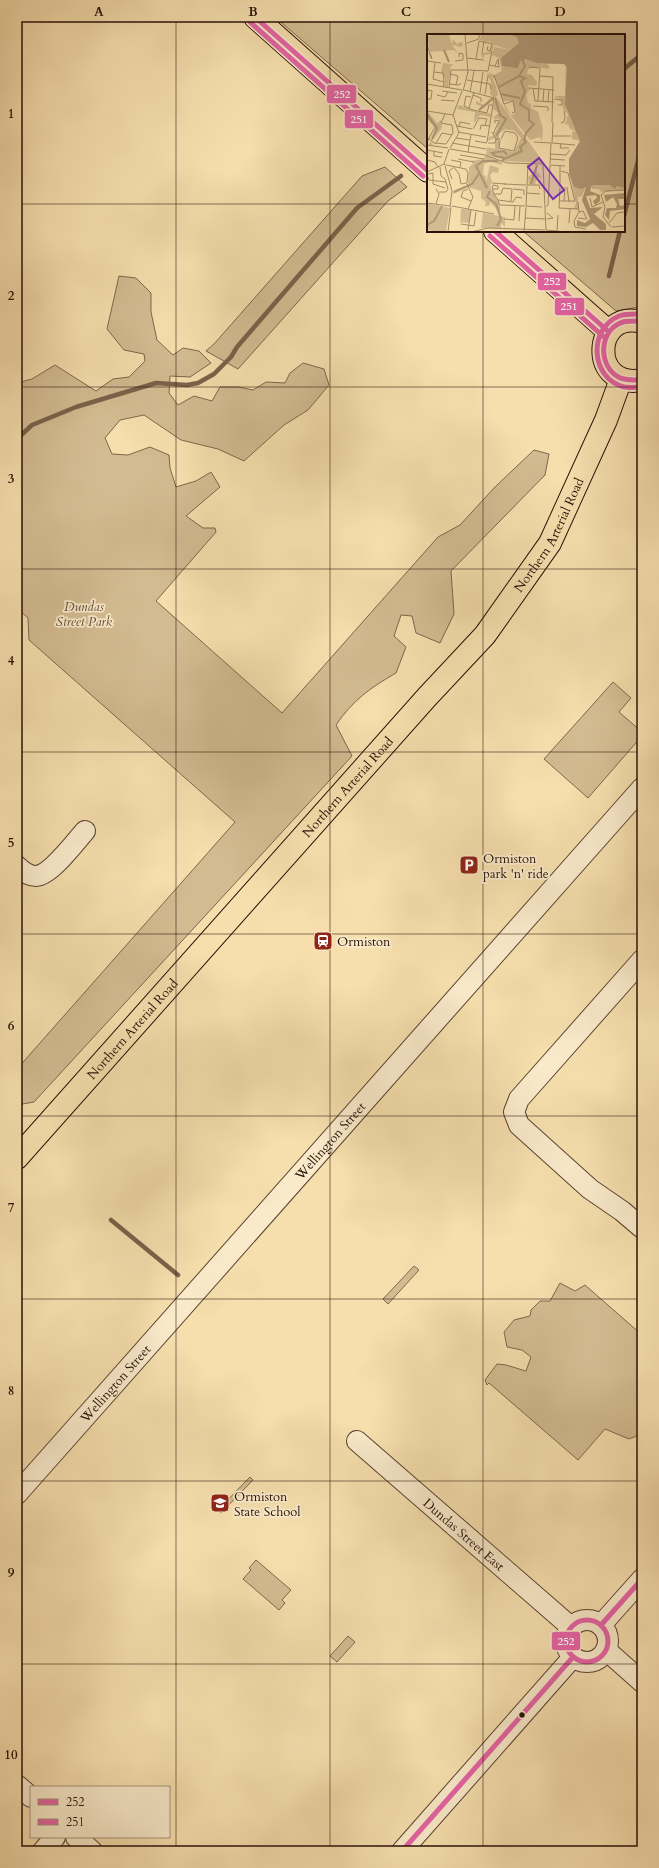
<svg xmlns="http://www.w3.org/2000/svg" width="659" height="1868" viewBox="0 0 659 1868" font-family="Cardo,serif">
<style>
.green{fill:#d3bb91;stroke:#7e664c}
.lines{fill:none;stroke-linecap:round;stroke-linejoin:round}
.stream{stroke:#7a6249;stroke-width:4.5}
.minor-casing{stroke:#5c4431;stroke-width:22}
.major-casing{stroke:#281108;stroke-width:24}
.minor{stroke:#f9eaca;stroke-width:20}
.major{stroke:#f6dead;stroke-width:22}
.bus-1-casing{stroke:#f9eaca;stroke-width:8}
.bus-2-casing{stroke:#f9eaca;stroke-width:8}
.bus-1{stroke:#e463a4;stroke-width:5}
.bus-2{stroke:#e463a4;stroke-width:5}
.grid{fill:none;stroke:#281108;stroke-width:1;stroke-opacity:0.55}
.bus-dot{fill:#281108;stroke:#f9eaca;stroke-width:1.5}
.labels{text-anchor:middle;stroke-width:3.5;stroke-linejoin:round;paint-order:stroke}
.street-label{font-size:13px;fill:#281108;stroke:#f9eaca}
.park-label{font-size:13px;font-style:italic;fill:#644c38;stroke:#f9eaca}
.poi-label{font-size:13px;fill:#281108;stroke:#f9eaca;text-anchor:start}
.inset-river{fill:none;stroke:#b09875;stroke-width:2}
.inset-road{fill:none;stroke:#a48c6b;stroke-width:1}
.view{fill:#7b2cbf;fill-opacity:0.15;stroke:#7b2cbf;stroke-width:2}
.inset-edge{fill:none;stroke:#281108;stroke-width:2}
.line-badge{stroke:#f9eaca;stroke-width:1.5}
.badge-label{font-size:11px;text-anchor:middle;font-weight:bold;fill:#fff}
.neatline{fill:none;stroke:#281108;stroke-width:1.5}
.grid-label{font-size:13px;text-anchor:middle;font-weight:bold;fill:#281108}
</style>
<rect width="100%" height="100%" fill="#f6dead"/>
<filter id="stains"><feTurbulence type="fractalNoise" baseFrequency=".005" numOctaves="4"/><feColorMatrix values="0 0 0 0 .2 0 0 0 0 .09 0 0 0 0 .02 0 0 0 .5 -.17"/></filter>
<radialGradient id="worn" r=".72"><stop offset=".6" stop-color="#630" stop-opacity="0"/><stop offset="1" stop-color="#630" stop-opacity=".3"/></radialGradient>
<!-- green -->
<path class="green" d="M275,17H642V309L639,307L616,311L523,231H624V35H428V149Z
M385,167L407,187L388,201L238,369L206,351L214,344L362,176Z
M119,276L136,278L151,293V312L157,340L173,355L183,348L199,351L211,363L190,377L170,376L169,393L178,405L194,396L212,401L220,387H238L253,390L266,382L285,383L290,373L303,363L324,369L329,385L308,410L284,425L244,461L218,449L181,440L144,415L120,420L105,438L112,454L128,455L150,447L169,455L170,468L176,487L196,481L211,472L220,487L186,516L203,528H215L216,532L156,601L282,713L438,537L460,525L495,487L534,450L549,454L545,475L451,571L454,614L440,643L416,633L412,616L401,615L394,636L406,647L396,673C370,688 353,700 336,725L352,756L34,1102L17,1105V1069L235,822L29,640L28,618L17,608V383L32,379L55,365L96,391L113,379L129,377L145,361L144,354L124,350L107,329Z
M613,682L631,698L619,712L642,732V736L588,798L544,759Z
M414,1266L419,1270L388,1304L383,1299Z
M560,1283L575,1291L585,1285L642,1335V1434L629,1439L605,1429L578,1460L489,1383L487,1385L485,1380L497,1364L506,1365L526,1371L531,1357L522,1350L507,1347L504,1332L514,1320L530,1316L531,1310L540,1301H550Z
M250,1477L253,1480L221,1513L218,1510Z
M256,1560L291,1590L282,1600L285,1603L279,1610L243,1579L251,1570L249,1568Z
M348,1636L355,1642L337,1662L330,1656Z"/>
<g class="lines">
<!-- stream -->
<path class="stream" d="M624,69L642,54
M624,216L642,145
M609,276L620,231
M17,439L32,425L76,407L156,383L187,385L198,383L214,374L231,357L237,347L357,208L401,176
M111,1220L178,1275"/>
<!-- minor casing -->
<g class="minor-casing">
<g id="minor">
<path d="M17,866C22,871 29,876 36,876C51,875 75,842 85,831"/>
<path d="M642,960L519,1099L514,1112L519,1125L590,1189L622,1211L642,1228"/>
<path id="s1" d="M357,1441L571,1627"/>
<path id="s2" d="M17,1494L642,788"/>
<circle cx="587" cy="1641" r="21"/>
<path d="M601,1625L642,1579"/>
<path d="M606,1650L642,1682"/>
<path d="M17,1785L31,1797"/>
<path d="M76,1837L92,1851"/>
<path d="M43,1851L55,1837"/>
<path d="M402,1851L573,1657"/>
</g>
</g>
<!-- major casing -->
<g class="major-casing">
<g id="major">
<path d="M255,17L428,171"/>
<path d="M495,231L609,332"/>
<path d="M642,322C592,309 589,390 642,380"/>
<path id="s3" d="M17,1158L427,697L485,635L550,543L606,420L621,379"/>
</g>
</g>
<!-- minor -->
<use href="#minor" class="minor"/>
<!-- major -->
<use href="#major" class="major"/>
<!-- bus-1 casing -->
<g class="bus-1-casing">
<path id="bus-1" d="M255,17L428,171
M495,231L609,332
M638,321C633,321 627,321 623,322C601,329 598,359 613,373C621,381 632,380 642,380
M566 1641a21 21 0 1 1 42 0a21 21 0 1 1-42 0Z
M601,1625L642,1579
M402,1851L573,1657"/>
</g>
<!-- bus-2 casing -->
<g class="bus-2-casing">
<path id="bus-2" d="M250,22L423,176
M490,236L604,337
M637,314C632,314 624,314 619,316C588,329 590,378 624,387C629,388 636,387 642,387"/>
</g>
<!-- bus-1 -->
<use href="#bus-1" class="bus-1"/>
<!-- bus-2 -->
<use href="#bus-2" class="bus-2"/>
</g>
<!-- grid -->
<path class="grid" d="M176,17V1851M330,17V1851M483,17V35M17,204H428M624,204H642M483,231V1851M17,387H642M17,569H642M17,752H642M17,934H642M17,1116H642M17,1299H642M17,1481H642M17,1664H642"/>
<!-- icons -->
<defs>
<g id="parking-square" transform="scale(1)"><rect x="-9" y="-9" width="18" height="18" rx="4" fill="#8f2418" stroke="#f9eaca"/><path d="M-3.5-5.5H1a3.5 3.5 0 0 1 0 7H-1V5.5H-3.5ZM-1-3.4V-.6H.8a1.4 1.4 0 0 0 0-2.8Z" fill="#fff"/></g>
<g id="station-square" transform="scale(1)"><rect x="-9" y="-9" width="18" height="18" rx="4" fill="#8f2418" stroke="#f9eaca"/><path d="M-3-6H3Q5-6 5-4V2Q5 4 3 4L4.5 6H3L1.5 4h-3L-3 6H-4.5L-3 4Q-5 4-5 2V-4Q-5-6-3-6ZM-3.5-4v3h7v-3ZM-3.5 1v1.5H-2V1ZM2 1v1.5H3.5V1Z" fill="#fff"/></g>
<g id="school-square" transform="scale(1)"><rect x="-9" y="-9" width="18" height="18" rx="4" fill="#8f2418" stroke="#f9eaca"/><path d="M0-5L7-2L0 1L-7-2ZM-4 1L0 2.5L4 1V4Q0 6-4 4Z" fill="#fff"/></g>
</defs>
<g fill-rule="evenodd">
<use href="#parking-square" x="469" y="865"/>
<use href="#station-square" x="323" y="941"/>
<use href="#school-square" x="220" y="1503"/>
</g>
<!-- markers -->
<circle class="bus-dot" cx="522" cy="1715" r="3.5"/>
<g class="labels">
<!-- street labels -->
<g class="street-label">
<text dy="5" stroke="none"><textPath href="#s3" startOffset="821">Northern Arterial Road</textPath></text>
<text dy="5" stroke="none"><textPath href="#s3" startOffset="497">Northern Arterial Road</textPath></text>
<text dy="5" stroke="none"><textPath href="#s3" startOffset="173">Northern Arterial Road</textPath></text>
<text dy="5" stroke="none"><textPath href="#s2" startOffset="472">Wellington Street</textPath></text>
<text dy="5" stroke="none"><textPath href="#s2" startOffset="148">Wellington Street</textPath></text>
<text dy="5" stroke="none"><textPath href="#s1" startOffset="142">Dundas Street East</textPath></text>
</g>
<!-- park labels -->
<g class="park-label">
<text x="84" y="611">Dundas<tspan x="84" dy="15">Street Park</tspan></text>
</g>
<!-- poi labels -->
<g class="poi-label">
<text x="483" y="863">Ormiston<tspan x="483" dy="15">park 'n' ride</tspan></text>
<text x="337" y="946">Ormiston</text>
<text x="234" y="1501">Ormiston<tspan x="234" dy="15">State School</tspan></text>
</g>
</g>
<!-- overview -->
<g transform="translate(427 34)">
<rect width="198" height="198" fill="#f6dead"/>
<path d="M7,0H22L25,10L26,5L31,11L32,8L36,9L35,13L25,11L31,19L27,16L3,18L0,3ZM54,0H145L99,24L142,30L156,102L142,131L153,107L145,105V98L148,97L143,95L141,90L138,91L141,80L136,75L135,66L129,63L128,65V62H138L139,30H120L123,33L121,35L112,33L101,35L100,40L105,41L110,48L109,52L101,51L103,55L99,60L101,69L104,70V74L111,78L116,95L115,108L113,103L103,106L78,74L69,47L61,38L67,41L75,37L72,24L65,21L67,13L84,16L67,11L64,20L57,21L56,26L59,27H56L54,19L63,18L65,9L53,6ZM76,67H86L88,80L84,81ZM16,29L24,30H26V31L24,32L21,53H17L18,45L14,38ZM59,39L64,41L69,52L71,61L69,63L117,129L73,127L80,123L75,125L59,121L60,113L68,115V104L61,107L62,103L69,101L62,98H69L72,85L65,84L72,79L66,75L68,65L63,60L64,47ZM78,95L88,97L94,104L87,118L72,115V100ZM64,64L67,65L61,71L51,78L64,80V83L53,81L47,89L48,78L30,75L32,71L51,78L54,72L49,70V67L57,71ZM0,77L10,89L14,86L15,94L4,108L6,111H2L8,98V91L0,83ZM58,121L75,128V131L63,128L57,130L56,141L59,142V148L63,131L72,134L71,139L66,138L63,141L65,148L63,152L73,172V179L63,168L62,172H58L59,168L54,164V157L41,153L26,160V157L41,151L42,133L46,130L44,127L57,125ZM110,130V138L115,144L110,143L108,151L102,150L101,143L108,138ZM142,137L150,152L155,154L159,152L155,162L151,163V175H147L149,169ZM165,151H184L189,154L191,151L197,154L198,151V156L175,158L171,155H165ZM0,169L23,174L19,197L8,198L0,195ZM34,175L44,176L42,189L33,188V192ZM56,179L78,183V193L74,189V194H54Z" fill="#d3bb91" fill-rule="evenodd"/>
<path d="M82,0H198V151L197,154L190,152L188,155L183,151H165L163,157L173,161V167L168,171L166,167L170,164L169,161L159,162L163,174L176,173L167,180L179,190V196H173L166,189L159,193L150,192V186L158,189L163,185L155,166L159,153L155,155L147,153L142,140V125L153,107L138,70L140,33L137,30L110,29L99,25L93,27L91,34L75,32L74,24L92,9L90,3ZM198,159V165H191L193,172L198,171V175L183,177L182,186L178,181L180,174H189L190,170L186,163L179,168L177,161Z" fill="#b09875"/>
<path class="inset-river" d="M17,16L22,28M72,53L92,42M74,60L93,64M68,64L73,81L79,85L69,102M52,76L66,64M0,80L10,94L5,105M78,124L68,122L65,119L77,117L80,121M75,126L95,117L93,113L99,108L97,106L99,99L107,90L102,86V76L93,70L98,58L94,47L98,44L92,42L98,32L95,25M104,150L110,131M60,154L49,132L56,127H71M63,157L60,163L69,170L74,185L70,192M27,158L45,150L53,138M0,191L7,187L15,172"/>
<path class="inset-road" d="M38,0L41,39M40,9L52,5V0M0,10L4,24L5,25L3,19M55,19L57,7M40,24L56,26M49,25L52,7L65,10L63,17L60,16L61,12M0,27L14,29M28,27L36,26V20L32,19V23M8,29L6,45L17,48L16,53M62,31L72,33L71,25L68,32M102,33L113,34L111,67M41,36L61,37M61,37L65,17M7,38L16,39L17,48M24,40L31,42L29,51M67,41L77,70L86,67L88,78L85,79M113,42L126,43L125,88M40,46L63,50L64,55M0,50L35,56M22,50L32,51L34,49M22,54L24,36H40M102,54L127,56M106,54L108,67L127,68M37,56L67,64L60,108M15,57L30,59M36,57L41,38M43,58L47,37M53,59L56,38M58,60L61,42M10,61L18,63L21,58M46,61L54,64V68M0,62L1,56L5,57L4,65H0M44,63L39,62L37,72L46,76L60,79L62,71H66M127,65L135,66V71H131M14,66L28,67M116,67L117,55M121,68L122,55M106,72L121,73V77M42,74L47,58M0,77L26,81M0,83L8,93L0,108M68,89V86L72,87L66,100L69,105M134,89L137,88L138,83L137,77M30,92L45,95M32,92L33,88L43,90M46,95L52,84L60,85L58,91M53,96L54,91L63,92M31,98L59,103M125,102H144M1,104L7,109L19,110L26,99L25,91L14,89L18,80M29,104L43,106M73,106L72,114L87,117L91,104L88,99L78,97L74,105M48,107L60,109M107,108L124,109M9,109L15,99L25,101M25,109L59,115M61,109H68L69,105H73M125,109L148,111M125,109L126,88M134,110L133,114H142M0,111L21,114M23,114L32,99L26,81L35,57M23,115L58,121L80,129L117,130M0,116L16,119M7,117V122L15,123M41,118L44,101M123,120L139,121L143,116M33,121L57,125M31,125L47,128M123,125L138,126M0,126L8,128L11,133M24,126L34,128L33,133M123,130L124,109M19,131L39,135L41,139L40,149M19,131L17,130L22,115M116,131L119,196M123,131L138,132M18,132L25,157L23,173M26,132L32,140L34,150L40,149M133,132V153M0,138L17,130M1,140L6,139V150L18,154M1,143L2,146L19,148M25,145L22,137L26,134M65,149L79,150M40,150L46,163L41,175M77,150L99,151M100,151H112L113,155M100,151L101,130M140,153L142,168M9,155L12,160L9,170M41,155L36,157L34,163L44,167M66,155H71V152L66,151L65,154L66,155V157L67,160L71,166L72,170L74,171M86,155L97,156V161M12,158H19L21,155L18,145L14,142L13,133M100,159L113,160M67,160H74L76,154L85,155M163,164L165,173L176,168M71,166L86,168L89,163L95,164M84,167L85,155M132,167H148L141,139L134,137M137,167L138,153M151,168L152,178L147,187L148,193L159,195M0,169L23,172M74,171L98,172M25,172L67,180M99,172L115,173M99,172L100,152M119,173L121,171L123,131M132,174L133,154M132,174L151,175M120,179L126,184L120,185M98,184L118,185M151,184L160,185L156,177L152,178M77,185L87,186L88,172M92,187L93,172M142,189L143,175M182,189L190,179L198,178M34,190L47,192L49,178M184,193L176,183L178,173L174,161L179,157L198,156M185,193L198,192M41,196L44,176M119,196L138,198M130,197L131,181M21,198L24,173M44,198L61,194L118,196M97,198L99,173"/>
<path class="view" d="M112,124L137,156L126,165L101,133Z"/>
<rect width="198" height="198" class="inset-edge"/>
</g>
<g class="line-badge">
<rect x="326" y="84" width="31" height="20" rx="4" fill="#e463a4"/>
<rect x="344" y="109" width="30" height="20" rx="4" fill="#e463a4"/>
<rect x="537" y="272" width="30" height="19" rx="4" fill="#e463a4"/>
<rect x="554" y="297" width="31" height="19" rx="4" fill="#e463a4"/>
<rect x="551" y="1631" width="30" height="20" rx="4" fill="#e463a4"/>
</g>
<g class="badge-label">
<text x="342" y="98">252</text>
<text x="359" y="123">251</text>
<text x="552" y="285">252</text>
<text x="569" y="310">251</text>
<text x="566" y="1645">252</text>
</g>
<!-- margin -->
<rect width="659" height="1868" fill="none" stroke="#f6dead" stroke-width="44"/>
<!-- legend -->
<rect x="30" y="1786" width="140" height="52" fill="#f9eaca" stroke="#a5937c"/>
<rect x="38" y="1799" width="20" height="6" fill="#e463a4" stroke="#a5937c"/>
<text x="66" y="1806" font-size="12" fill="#281108">252</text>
<rect x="38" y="1819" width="20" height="6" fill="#e463a4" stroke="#a5937c"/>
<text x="66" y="1826" font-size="12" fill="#281108">251</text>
<rect x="22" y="22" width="615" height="1824" class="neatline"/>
<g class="grid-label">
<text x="99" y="16">A</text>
<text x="253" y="16">B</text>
<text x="406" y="16">C</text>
<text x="560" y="16">D</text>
<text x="11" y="118">1</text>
<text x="11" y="300">2</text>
<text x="11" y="483">3</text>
<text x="11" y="665">4</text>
<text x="11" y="847">5</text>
<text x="11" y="1030">6</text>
<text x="11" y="1212">7</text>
<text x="11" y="1395">8</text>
<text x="11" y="1577">9</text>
<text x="11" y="1759">10</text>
</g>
<rect width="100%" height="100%" filter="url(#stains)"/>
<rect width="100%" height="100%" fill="url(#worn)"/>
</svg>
